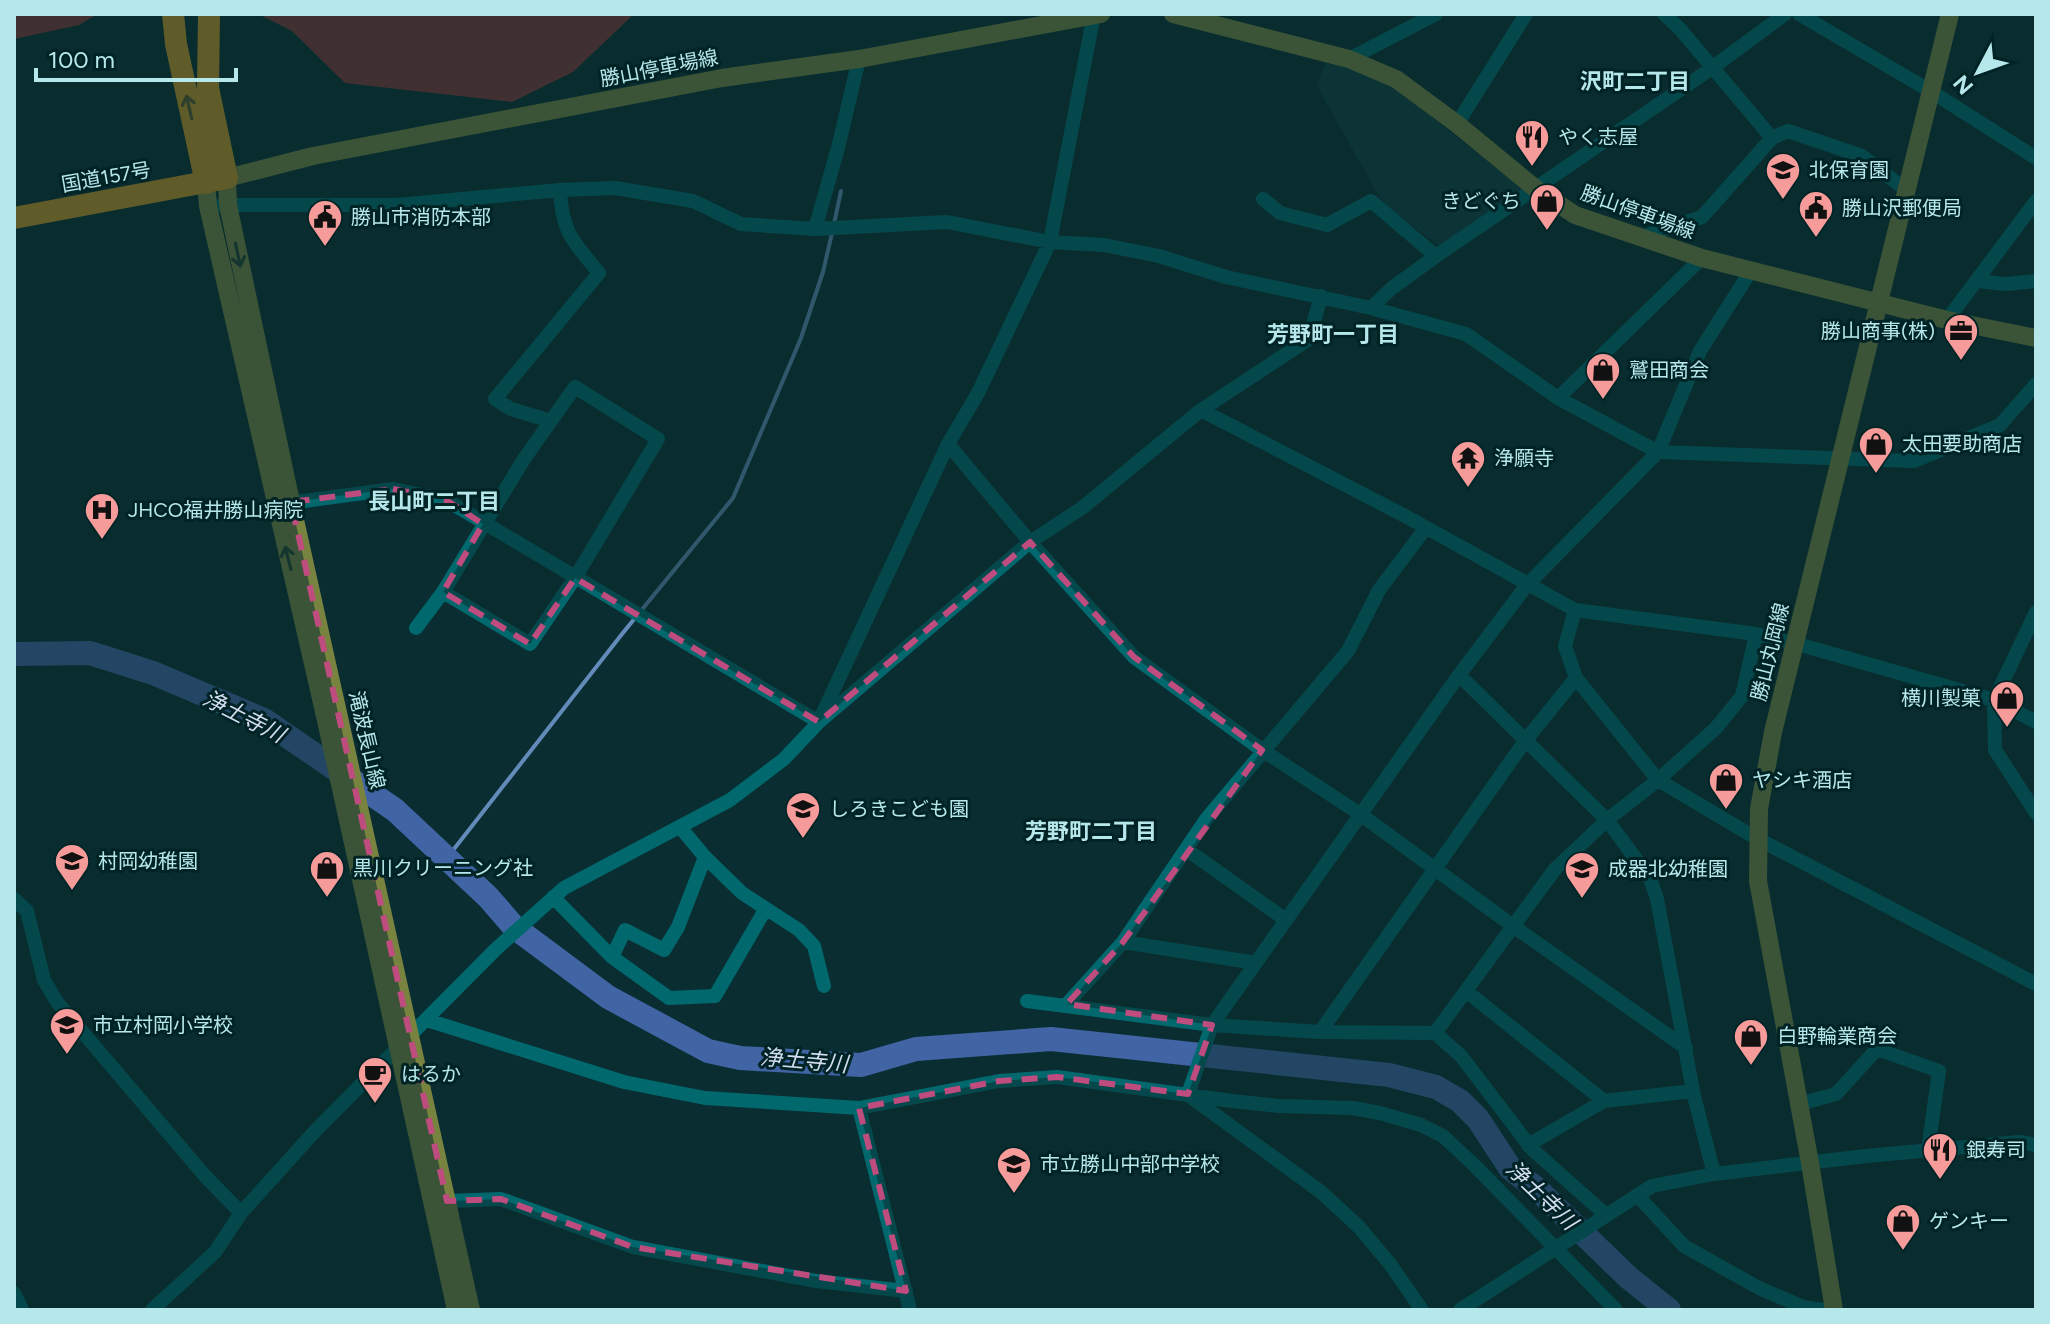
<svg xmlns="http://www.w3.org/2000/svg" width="2050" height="1324" viewBox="0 0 2050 1324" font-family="Figtree,'Noto Sans JP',sans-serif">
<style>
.built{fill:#113b3d}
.forest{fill:#843436}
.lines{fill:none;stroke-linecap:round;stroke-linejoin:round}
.stream{stroke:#638bb9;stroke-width:4}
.river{stroke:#4064a4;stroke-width:24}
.minor{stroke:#01696e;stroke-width:14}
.major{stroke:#788340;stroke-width:18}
.highway{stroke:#c89422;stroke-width:22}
.oneway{stroke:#5a5624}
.oneway2{stroke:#24402e}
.marked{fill:none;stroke:#bf4c7f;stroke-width:6;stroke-dasharray:16 10;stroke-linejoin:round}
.labels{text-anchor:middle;stroke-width:6;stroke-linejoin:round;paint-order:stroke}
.street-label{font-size:20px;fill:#b6e7ea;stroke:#002326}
.poi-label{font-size:20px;fill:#b6e7ea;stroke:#002326;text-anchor:start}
.neighbourhood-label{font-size:22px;font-weight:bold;fill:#b6e7ea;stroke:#002326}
.water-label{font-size:22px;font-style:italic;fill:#d2ddf0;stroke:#002326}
</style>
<rect width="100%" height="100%" fill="#092d30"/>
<!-- built -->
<path class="built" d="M1326,61L1363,72L1399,91L1526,192L1442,248L1387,207L1379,196L1317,86Z"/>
<!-- forest -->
<path class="forest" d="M14,14H98L79,25L14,39Z
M258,14H634L573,72L512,102L345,83L292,31Z"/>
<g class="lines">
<!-- stream -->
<path class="stream" d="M834,224L841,191
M447,858L622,634L733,498L801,338L823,272L832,233"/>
<!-- river -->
<path class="river" d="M14,654L90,653L153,673L264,720L395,810L488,897L514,927L608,997L708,1051L740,1058L861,1065L916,1049L1051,1039L1389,1075L1436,1087L1460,1101L1478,1119L1510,1168L1537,1189L1629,1278L1669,1310"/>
<!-- minor -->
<path class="minor" d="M1799,14L1932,92L2036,158
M1349,59L1436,14
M1457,124L1526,14
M1772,138L1788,131L1862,156L1906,190
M1263,199L1280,213L1327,225L1371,201L1436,256
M221,205H397L560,190L615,188L693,201L741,224L815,229L947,222L1050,242L1104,245L1159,256L1226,277L1371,308L1466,334L1558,398L1658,452L1914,461L2000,425L2036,384
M815,229L838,148L859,59
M1642,237L1702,217L1772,138L1680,29L1664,14
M1978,281L2006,284L2036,281
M1371,308L1392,288L1436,256L1712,68L1785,14
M1947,320L2036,201
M575,387L658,439L575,578L530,644L443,592L524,459Z
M1558,398L1702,258
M1201,410L1407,517L1575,610L1756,634L1794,643L1994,700L2036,722
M551,421L511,409L495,399L599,273C573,241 562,233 560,190
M948,444L1030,542L1134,657L1262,750L1360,814L1513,926L1686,1048
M282,504L393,489L446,500L819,722
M2036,612L1994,700L1995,750L2036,813
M416,628L443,592
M1459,675L1607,820L1650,878L1657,899L1694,1096L1714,1174
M1576,678L1658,780L1756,838L2036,984
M821,717L948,444L978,393L1050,242L1094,14
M680,827L705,857L742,893L799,930L814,946L824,986
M1186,849L1286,920
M553,897L612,957L669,998L715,996L765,910
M14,899L27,911L44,980L57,1002L205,1176L241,1213
M1123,942L1256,963
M612,957L625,930L664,950L678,927L705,857
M1466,991L1604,1101L1693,1091
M1027,1001L1212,1025L1320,1032L1435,1033L1461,1056L1532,1149L1606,1215
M1067,1004L1123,942L1207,818L1348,651L1379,590L1425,529
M427,1020L624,1082L705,1098L859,1108L999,1081L1057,1077L1232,1101L1279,1106L1353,1108L1380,1113L1421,1125L1443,1136L1473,1164L1616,1310
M1320,1032L1525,741L1576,678L1565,646L1575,610
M1435,1033L1555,869L1607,820L1658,780L1716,728L1742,696L1756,634
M1188,1094L1212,1025L1459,675L1527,585L1658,452L1700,351L1752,269
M1191,1097L1321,1192L1359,1227L1390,1264L1422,1310
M1799,1104L1836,1094L1877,1049L1939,1071L1928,1150
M859,1108L910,1310
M1528,1145L1604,1101
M1637,1195L1684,1246L1759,1288L1803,1307L1823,1310
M447,1201L501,1199L633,1247L816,1281L906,1291
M14,1293L22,1310
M152,1310L215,1252L241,1213L317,1129L496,949L564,888L730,800L784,759L819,722L1030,542L1082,508L1201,410L1309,339L1321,296
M1460,1310L1652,1186L1714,1174L1866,1156L2020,1142L2036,1145"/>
<!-- major -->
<path class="major" d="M1173,14L1349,59L1396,79L1457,124L1536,189L1575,215L1702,258L1947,320L2036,338
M206,183L208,206L325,716L456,1310
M471,1310L291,502L228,205L227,178L313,156L722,78L859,59L1101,14
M1834,1310L1810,1163L1758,881L1759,809L1773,732L1950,14"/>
<!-- highway -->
<path class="highway" d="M173,14L176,44L206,183
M14,218L227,178L208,88L209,14"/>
</g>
<!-- one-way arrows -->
<defs><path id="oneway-shaft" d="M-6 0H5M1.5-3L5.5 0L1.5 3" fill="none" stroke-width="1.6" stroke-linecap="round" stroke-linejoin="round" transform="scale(2)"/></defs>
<use class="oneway" href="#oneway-shaft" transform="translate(189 107) rotate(-103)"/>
<g class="oneway2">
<use href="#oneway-shaft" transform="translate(238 255) rotate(78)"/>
<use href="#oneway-shaft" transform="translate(288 558) rotate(-104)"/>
</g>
<!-- marked area -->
<path d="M0 0H2050V1324H0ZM393,489L446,500L483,524L443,592L530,644L575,578L819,722L1030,542L1134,657L1262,750L1123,942L1067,1004L1212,1025L1188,1094L1057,1077L999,1081L859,1108L906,1291L633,1247L501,1199L447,1201L291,502Z" fill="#092d30" fill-opacity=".55" fill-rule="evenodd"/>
<path class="marked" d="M393,489L446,500L483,524L443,592L530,644L575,578L819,722L1030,542L1134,657L1262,750L1123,942L1067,1004L1212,1025L1188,1094L1057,1077L999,1081L859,1108L906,1291L633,1247L501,1199L447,1201L291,502Z"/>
<!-- icons -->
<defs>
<g id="restaurant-pin" transform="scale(1.8)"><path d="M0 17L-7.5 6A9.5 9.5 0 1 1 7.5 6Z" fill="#f59b99" stroke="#002326"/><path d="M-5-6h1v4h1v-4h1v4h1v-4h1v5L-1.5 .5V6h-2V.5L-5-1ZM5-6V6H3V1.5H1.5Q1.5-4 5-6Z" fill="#111"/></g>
<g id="school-pin" transform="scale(1.8)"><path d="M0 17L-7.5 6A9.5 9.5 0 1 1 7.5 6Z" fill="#f59b99" stroke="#002326"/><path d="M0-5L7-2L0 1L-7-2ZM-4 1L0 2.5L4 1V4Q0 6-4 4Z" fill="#111"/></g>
<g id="shop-pin" transform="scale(1.8)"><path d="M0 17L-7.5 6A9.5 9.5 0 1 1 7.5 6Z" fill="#f59b99" stroke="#002326"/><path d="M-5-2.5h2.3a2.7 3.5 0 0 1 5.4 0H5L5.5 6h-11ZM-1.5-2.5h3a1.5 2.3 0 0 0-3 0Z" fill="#111"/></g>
<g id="civic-pin" transform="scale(1.8)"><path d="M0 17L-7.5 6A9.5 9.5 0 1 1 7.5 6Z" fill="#f59b99" stroke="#002326"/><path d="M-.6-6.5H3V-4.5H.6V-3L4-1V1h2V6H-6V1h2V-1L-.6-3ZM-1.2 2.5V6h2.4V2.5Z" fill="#111"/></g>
<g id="office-pin" transform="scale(1.8)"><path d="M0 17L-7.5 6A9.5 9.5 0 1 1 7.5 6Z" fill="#f59b99" stroke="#002326"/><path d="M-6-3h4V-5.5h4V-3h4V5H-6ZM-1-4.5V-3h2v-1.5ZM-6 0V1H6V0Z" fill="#111"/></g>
<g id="temple-pin" transform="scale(1.8)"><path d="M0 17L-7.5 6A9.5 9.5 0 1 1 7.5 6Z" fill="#f59b99" stroke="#002326"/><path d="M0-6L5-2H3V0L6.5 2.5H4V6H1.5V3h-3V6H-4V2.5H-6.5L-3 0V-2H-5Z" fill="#111"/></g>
<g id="hospital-pin" transform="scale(1.8)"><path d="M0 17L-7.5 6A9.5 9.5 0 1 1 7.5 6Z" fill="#f59b99" stroke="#002326"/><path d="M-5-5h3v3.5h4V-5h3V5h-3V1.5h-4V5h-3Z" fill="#111"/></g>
<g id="cafe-pin" transform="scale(1.8)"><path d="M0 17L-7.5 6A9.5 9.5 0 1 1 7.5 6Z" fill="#f59b99" stroke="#002326"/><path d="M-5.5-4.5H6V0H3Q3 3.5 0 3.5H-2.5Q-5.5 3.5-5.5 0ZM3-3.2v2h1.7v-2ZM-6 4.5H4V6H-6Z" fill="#111"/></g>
</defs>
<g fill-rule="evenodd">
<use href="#restaurant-pin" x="1532" y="137"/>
<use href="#school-pin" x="1783" y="170"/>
<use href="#shop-pin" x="1547" y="201"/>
<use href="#civic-pin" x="1816" y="208"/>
<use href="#civic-pin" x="325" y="217"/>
<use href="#office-pin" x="1961" y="331"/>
<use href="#shop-pin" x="1603" y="370"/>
<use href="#shop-pin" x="1876" y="444"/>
<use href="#temple-pin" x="1468" y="458"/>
<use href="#hospital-pin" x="102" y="510"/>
<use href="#shop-pin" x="2007" y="698"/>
<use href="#shop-pin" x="1726" y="780"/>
<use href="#school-pin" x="803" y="809"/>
<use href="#school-pin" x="72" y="861"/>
<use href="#shop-pin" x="327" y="868"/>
<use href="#school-pin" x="1582" y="869"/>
<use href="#school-pin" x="67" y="1025"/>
<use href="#shop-pin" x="1751" y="1036"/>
<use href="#cafe-pin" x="375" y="1074"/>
<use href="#restaurant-pin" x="1940" y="1150"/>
<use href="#school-pin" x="1014" y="1164"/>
<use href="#shop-pin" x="1903" y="1221"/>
</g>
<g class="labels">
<!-- street labels -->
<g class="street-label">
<text transform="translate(659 68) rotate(-11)" y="7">勝山停車場線</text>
<text transform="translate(106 177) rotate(-10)" y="7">国道157号</text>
<text transform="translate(1638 212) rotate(20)" y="7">勝山停車場線</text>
<text transform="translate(1770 652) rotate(-76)" y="7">勝山丸岡線</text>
<text transform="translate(367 740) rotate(77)" y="7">滝波長山線</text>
</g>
<!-- poi labels -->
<g class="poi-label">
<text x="1558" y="144">やく志屋</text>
<text x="1809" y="177">北保育園</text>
<text x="1521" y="208" text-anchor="end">きどぐち</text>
<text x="1842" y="215">勝山沢郵便局</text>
<text x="351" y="224">勝山市消防本部</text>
<text x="1935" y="338" text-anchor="end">勝山商事(株)</text>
<text x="1629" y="377">鷲田商会</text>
<text x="1902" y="451">太田要助商店</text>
<text x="1494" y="465">浄願寺</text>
<text x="128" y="517">JHCO福井勝山病院</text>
<text x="1981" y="705" text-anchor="end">横川製菓</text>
<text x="1752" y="787">ヤシキ酒店</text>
<text x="829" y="816">しろきこども園</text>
<text x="98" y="868">村岡幼稚園</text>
<text x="353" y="875">黒川クリーニング社</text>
<text x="1608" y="876">成器北幼稚園</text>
<text x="93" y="1032">市立村岡小学校</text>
<text x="1777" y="1043">白野輪業商会</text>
<text x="401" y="1081">はるか</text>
<text x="1966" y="1157">銀寿司</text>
<text x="1040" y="1171">市立勝山中部中学校</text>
<text x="1929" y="1228">ゲンキー</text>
</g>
<!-- neighbourhood labels -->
<g class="neighbourhood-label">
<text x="1635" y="89">沢町二丁目</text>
<text x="1333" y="342">芳野町一丁目</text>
<text x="434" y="509">長山町二丁目</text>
<text x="1091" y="839">芳野町二丁目</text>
</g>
<!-- water labels -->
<g class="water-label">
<text transform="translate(244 716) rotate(27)" y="8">浄土寺川</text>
<text transform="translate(804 1060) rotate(5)" y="8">浄土寺川</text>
<text transform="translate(1542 1195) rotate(44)" y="8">浄土寺川</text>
</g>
</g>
<!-- border -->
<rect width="2050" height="1324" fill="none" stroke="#b6e7ea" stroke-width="32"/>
<!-- north arrow -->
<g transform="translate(1978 72) rotate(229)" stroke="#002326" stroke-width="6" paint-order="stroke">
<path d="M0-6L14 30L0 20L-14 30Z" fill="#b6e7ea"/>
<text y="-12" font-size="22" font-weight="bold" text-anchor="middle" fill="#b6e7ea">N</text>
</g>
<!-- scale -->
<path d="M36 68v12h200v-12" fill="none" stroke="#b6e7ea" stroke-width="4"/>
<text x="48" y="68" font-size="24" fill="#b6e7ea" stroke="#002326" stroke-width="6" paint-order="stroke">100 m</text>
</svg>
